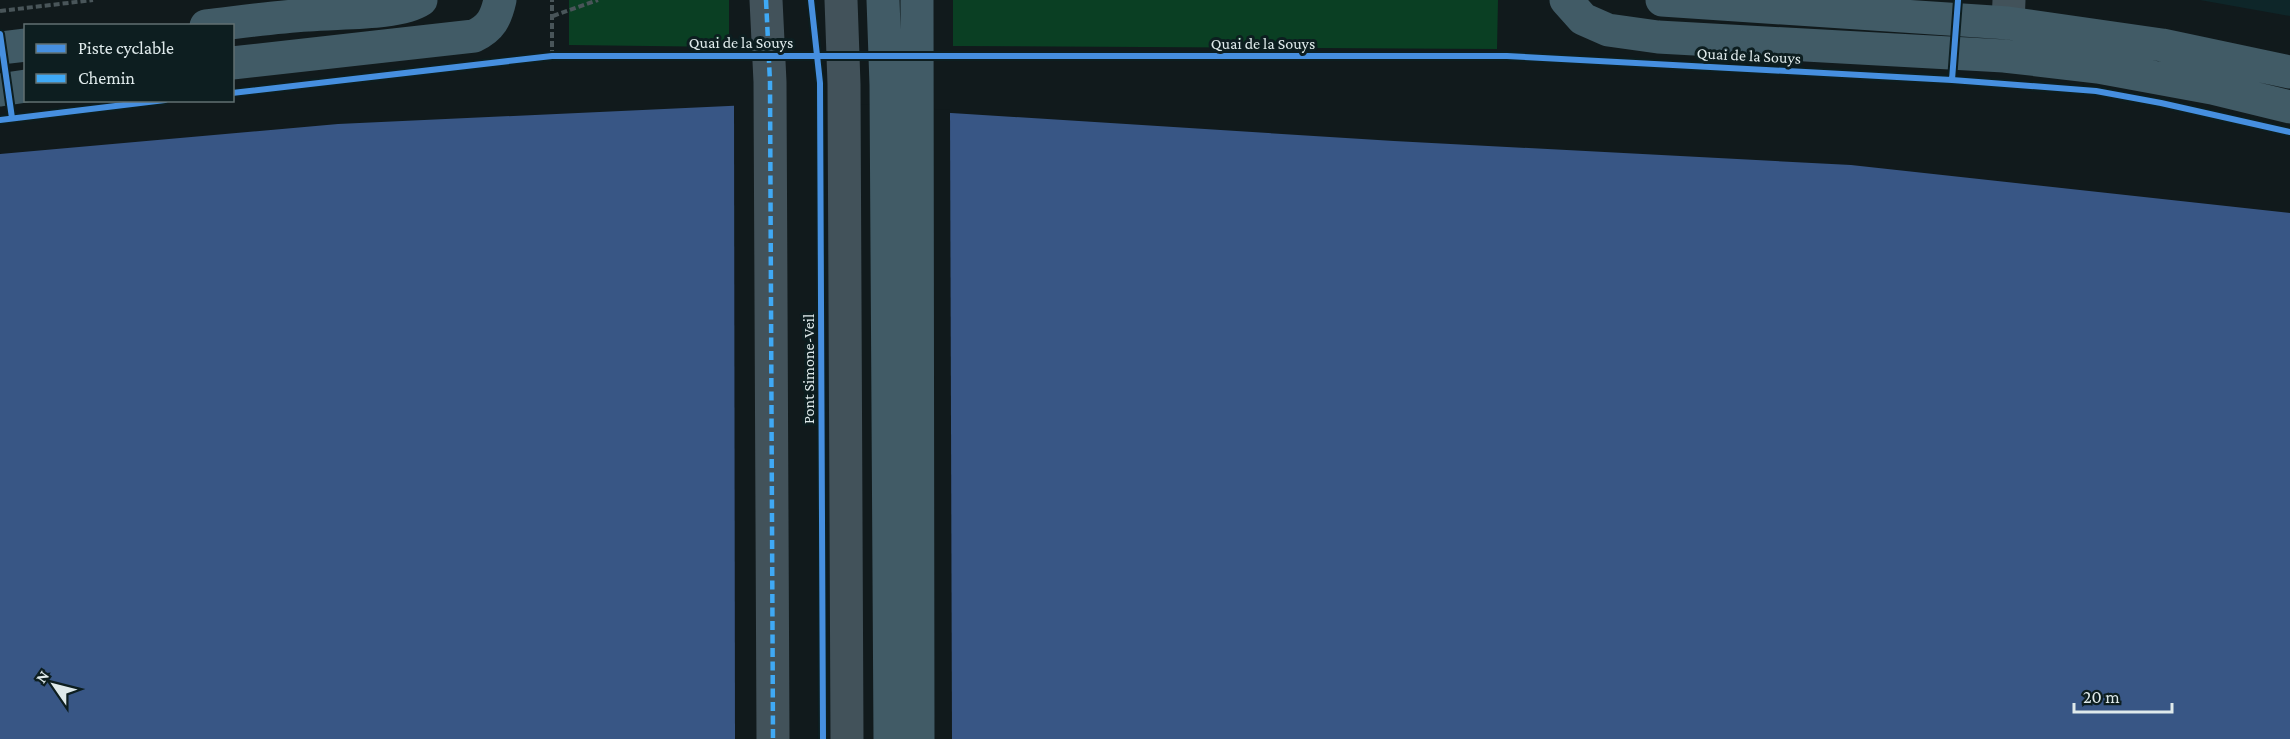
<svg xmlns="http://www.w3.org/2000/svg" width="2290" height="739" viewBox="0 0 2290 739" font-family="'Crimson Pro',serif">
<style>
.built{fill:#0e2629}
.green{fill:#0a3f23}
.water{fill:#385685}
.pier{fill:#111a1c}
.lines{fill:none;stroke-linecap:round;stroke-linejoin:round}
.path{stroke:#495559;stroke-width:4;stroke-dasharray:6 3;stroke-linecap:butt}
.minor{stroke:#42525a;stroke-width:33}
.major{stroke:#415b66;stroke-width:33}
.quiet{stroke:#3fa9f5;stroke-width:4.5;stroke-dasharray:9 4.5;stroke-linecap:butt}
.cycleway-casing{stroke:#0d1e20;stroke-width:10}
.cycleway{stroke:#468fdf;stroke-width:6}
.labels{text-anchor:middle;stroke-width:6;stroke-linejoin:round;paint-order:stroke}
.street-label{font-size:16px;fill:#dfeaeb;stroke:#0d1e20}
</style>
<rect width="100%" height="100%" fill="#111a1c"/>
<!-- built -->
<path class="built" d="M2200,0H2290V16Z"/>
<!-- green -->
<path class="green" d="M569,0H729V47L569,45Z
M953,0H1498L1497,49L953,46Z"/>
<!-- water -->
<path class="water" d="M750,105L841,106L1394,141L1851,165L2290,213V739H0V154L338,124Z"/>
<!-- pier -->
<path class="pier" d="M734,103H841L950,110L952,739H735Z"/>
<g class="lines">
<!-- path -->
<path class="path" d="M0,11L93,0
M553,16L598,0
M552,56V0"/>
<!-- minor -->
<path class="minor" d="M766,0L770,82L773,739
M841,0L844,84L847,739
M2008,23L2009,0"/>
<!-- major -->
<path class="major" d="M883,0L886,85L890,739
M917,0L918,739
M1566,0L1583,19L1608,30L1658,37L2004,56L2098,67L2212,88L2290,107
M1662,0L2008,23L2162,45L2290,72
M206,26C240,22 274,17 308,15C337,12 398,15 421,0
M0,48L26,45
M232,63L474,36C491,28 496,18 500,0
M0,90L26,86"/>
<!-- quiet -->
<path class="quiet" d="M766,0L770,82L773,739"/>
<!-- cycleway casing -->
<g class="cycleway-casing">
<path id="cycleway" d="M811,0L820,83L823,739
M0,34L12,118
M1952,80L1958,0
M232,93L552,56H1507L1952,80L2096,91L2161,103L2290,132
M0,120L165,100"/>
</g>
<!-- cycleway -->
<use href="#cycleway" class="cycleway"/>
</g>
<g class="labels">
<!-- street labels -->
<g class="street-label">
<text x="741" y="48">Quai de la Souys</text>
<text x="1263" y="49">Quai de la Souys</text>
<text transform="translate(1749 55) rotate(3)" y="6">Quai de la Souys</text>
<text transform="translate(808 369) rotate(-90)" y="6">Pont Simone-Veil</text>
</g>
</g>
<!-- legend -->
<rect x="24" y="24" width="210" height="78" fill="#0d1e20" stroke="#617071" stroke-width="1.5"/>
<rect x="36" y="44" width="30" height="9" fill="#468fdf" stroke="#617071" stroke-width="1.5"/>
<text x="78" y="54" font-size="18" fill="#dfeaeb">Piste cyclable</text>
<rect x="36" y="74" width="30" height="9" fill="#3fa9f5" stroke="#617071" stroke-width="1.5"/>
<text x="78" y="84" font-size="18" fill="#dfeaeb">Chemin</text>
<!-- north arrow -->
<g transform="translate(54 685) rotate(305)" stroke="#0d1e20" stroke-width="4.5" paint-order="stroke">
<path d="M0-4.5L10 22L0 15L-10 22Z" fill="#dfeaeb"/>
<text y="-9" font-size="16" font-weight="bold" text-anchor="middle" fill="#dfeaeb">N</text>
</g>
<!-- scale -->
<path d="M2074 703v9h98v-9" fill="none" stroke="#dfeaeb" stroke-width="3"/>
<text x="2083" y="703" font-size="18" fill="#dfeaeb" stroke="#0d1e20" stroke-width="4.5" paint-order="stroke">20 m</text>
</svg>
